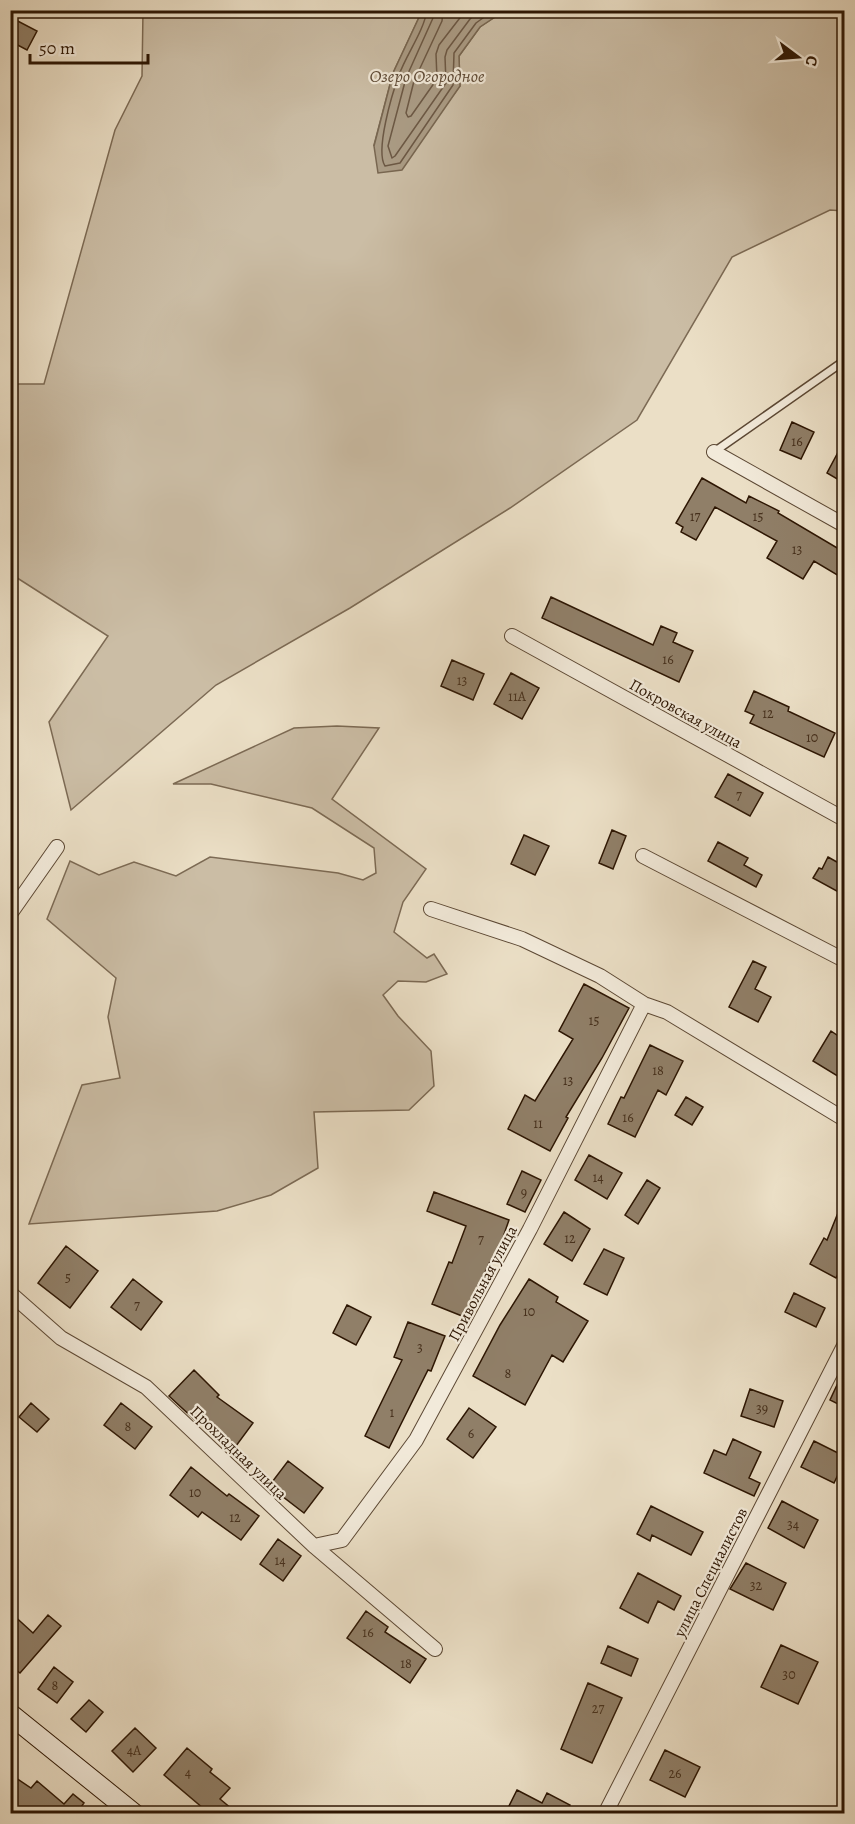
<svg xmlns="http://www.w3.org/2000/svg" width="855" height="1824" viewBox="0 0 855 1824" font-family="Alegreya,serif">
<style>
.green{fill:#cbbda5;stroke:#7c6a54;stroke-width:1.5}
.water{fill:#aa9b84;stroke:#786650;stroke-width:1.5}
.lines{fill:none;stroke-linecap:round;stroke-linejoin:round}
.shore{stroke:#6c5844;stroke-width:1.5}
.building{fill:#907f68;stroke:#2d1603;stroke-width:1.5}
.lane-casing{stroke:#5c4834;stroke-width:10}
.street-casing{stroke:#5c4834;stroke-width:16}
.secondary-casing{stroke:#2d1603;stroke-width:22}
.lane{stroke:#f2eada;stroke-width:7}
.street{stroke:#f2eada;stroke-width:14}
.secondary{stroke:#f2eada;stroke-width:20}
.labels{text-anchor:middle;stroke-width:4.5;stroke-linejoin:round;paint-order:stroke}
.number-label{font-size:14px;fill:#46301c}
.street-label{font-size:16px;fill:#2d1603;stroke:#f2eada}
.water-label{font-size:18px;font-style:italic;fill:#5f4b37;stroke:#f2eada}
</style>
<rect width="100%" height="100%" fill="#ebdfc6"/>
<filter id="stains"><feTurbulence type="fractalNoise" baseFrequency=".00333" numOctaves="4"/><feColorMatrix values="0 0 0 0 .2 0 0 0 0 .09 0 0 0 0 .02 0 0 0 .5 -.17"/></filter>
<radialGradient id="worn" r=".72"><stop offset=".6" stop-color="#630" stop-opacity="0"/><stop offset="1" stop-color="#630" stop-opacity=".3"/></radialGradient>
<!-- green -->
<path class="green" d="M143,11H422L393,73L374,145L437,117L460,86L459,56L480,27L504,11H844V211L830,210L732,257L637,420L510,508L350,608L216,685L71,810L49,722L108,636L11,574L10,384H44L115,130L142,76Z
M337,726L379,728L332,799L426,869L403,902L394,932L427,958L434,954L447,974L426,982L398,981L383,995L398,1016L431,1051L434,1086L409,1110L314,1112L318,1168L271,1195L217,1211L29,1224L82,1085L120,1078L108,1017L116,978L47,919L70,861L99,875L134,862L176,876L210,857L338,873L363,880L376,873L374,848L312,808L211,784H173L294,728Z"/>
<!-- water -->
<path class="water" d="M422,11H504L480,27L459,56L460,86L402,170L378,173L374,146L393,73Z"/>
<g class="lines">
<!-- shore -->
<path class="shore" d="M427,10C424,31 406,55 399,75C392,94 375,151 385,166L400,163L453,85L454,53L476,23L494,10
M434,10L433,18L406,78L388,146L392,158L395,156L446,83L445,57L447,50L470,19L481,10
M443,10L442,21L414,81L406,113L408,117L411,116L437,79L436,54L439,45L466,10"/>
</g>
<!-- building -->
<path class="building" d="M10,17L37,31L27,50L10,41Z
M792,422L814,432L801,459L780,450Z
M844,441V483L827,473Z
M702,478L746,503L749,496L779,511L778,513L844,552V579L814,561L803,579L767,558L777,541L715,507L696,540L681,532L683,527L676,523Z
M551,597L653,645L661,626L677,633L673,642L693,651L679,682L542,618Z
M452,660L484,674L473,700L441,686Z
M511,673L539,688L522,719L494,704Z
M754,691L789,707L788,711L835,733L824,757L750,723L754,715L745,711Z
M728,774L763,793L750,816L715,797Z
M612,830L626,836L613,869L599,863Z
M524,835L549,846L535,875L511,864Z
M718,842L748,858L744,865L762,875L756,887L708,861Z
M828,857L844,866V895L813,878L819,868L822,869Z
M753,961L766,967L755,989L771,997L758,1022L729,1007Z
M584,984L629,1008L602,1058L566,1117L568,1118L550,1151L508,1129L525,1095L535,1101L573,1039L559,1031Z
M831,1031L844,1040V1080L813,1061Z
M650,1045L683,1061L666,1095L658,1090L635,1137L608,1124L621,1097L624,1098Z
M686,1097L703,1107L692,1125L675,1115Z
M589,1155L622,1173L607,1199L575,1180Z
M522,1171L541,1180L525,1212L507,1204Z
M647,1180L660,1188L638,1224L625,1215Z
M434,1192L509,1220L500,1246L488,1265L467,1318L432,1304L449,1262L452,1263L466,1226L427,1211Z
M844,1198V1262L836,1278L810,1264L824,1238L827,1240Z
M564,1212L590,1229L572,1261L544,1244Z
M66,1246L98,1271L70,1308L38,1283Z
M604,1249L624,1258L607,1295L584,1284Z
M133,1279L162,1302L141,1330L111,1307Z
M529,1279L558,1297L556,1302L588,1321L563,1362L552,1355L525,1405L473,1376L500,1325Z
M794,1293L825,1308L816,1327L785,1312Z
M347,1305L371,1317L356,1345L333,1333Z
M408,1322L445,1336L431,1371L428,1370L389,1448L365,1436L402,1360L394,1357Z
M194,1370L219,1395L217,1397L253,1423L236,1446L197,1417L195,1420L169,1396Z
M844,1370V1407L830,1400Z
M750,1389L783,1401L774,1427L741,1416Z
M31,1403L49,1419L37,1432L19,1417Z
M121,1403L152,1427L135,1449L104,1425Z
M469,1408L496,1427L473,1458L447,1439Z
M733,1439L761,1452L749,1478L760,1483L754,1496L704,1473L714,1450L726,1455Z
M814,1441L844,1456V1462L834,1483L801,1467Z
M288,1461L323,1488L304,1513L269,1486Z
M191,1467L227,1496L229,1494L259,1516L241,1540L202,1512L198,1517L170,1495Z
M782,1501L818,1520L804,1548L768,1528Z
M651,1506L703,1532L691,1555L652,1535L650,1541L637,1534Z
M278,1539L301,1556L283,1581L260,1564Z
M746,1563L786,1583L773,1610L730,1589Z
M638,1573L681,1596L674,1610L658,1601L648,1623L620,1608Z
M366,1611L388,1627L385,1632L426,1659L410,1683L347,1638Z
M10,1612L33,1633L48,1615L61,1626L20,1673L10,1665Z
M781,1645L818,1662L798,1704L761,1687Z
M608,1646L638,1659L631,1676L601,1663Z
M54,1667L73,1682L57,1703L38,1689Z
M588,1683L622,1698L592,1763L561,1749Z
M89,1700L103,1712L86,1732L71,1719Z
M135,1728L156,1748L133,1772L112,1751Z
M187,1748L212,1769L210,1772L230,1788L220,1799L238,1814H210L164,1775Z
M665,1750L700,1767L685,1797L650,1780Z
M10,1774L31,1788L37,1781L64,1804L73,1794L84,1803L76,1814H26L10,1800Z
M517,1790L542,1803L547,1793L570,1805L566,1814H505Z"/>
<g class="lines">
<!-- lane casing -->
<g class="lane-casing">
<path id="lane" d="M714,452L844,361"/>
</g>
<!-- street casing -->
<g class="street-casing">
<path id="street" d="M714,452L844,525
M512,636L844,819
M643,856L844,960
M431,909L522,939L600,976L644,1004L667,1012L844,1119
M10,914L57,847
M10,1293L61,1338L146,1387L314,1546L435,1649
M314,1546L342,1540L416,1440L530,1229L644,1004
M605,1814L844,1346"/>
</g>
<!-- secondary casing -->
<g class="secondary-casing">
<path id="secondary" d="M10,1714L134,1814"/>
</g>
<!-- lane -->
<use href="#lane" class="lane"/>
<!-- street -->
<use href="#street" class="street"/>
<!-- secondary -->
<use href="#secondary" class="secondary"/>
</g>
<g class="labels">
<!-- number labels -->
<g class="number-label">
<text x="797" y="446">16</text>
<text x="695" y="521">17</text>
<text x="758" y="521">15</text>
<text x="797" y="554">13</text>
<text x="668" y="664">16</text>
<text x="462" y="685">13</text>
<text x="517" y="701">11А</text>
<text x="768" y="718">12</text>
<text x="812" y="742">10</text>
<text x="739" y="800">7</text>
<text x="594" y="1025">15</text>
<text x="658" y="1075">18</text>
<text x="568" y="1085">13</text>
<text x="628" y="1122">16</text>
<text x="538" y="1128">11</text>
<text x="598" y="1182">14</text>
<text x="524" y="1197">9</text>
<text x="570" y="1243">12</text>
<text x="481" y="1244">7</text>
<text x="68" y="1282">5</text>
<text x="137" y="1310">7</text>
<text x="529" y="1316">10</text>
<text x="420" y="1352">3</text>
<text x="508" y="1378">8</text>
<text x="762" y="1413">39</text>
<text x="392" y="1417">1</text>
<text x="128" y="1431">8</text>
<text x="471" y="1438">6</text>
<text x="195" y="1497">10</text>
<text x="235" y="1522">12</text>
<text x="793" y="1529">34</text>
<text x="280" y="1565">14</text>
<text x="756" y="1590">32</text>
<text x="368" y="1637">16</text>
<text x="406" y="1668">18</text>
<text x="789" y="1679">30</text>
<text x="55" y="1690">8</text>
<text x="598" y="1713">27</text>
<text x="134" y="1755">4А</text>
<text x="188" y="1777">4</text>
<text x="675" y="1778">26</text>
</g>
<!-- street labels -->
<g class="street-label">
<text transform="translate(686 713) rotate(29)" y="6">Покровская улица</text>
<text transform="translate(482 1283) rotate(-62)" y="6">Привольная улица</text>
<text transform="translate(239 1452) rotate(44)" y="6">Прохладная улица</text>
<text transform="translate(710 1572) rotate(-63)" y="6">улица Специалистов</text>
</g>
<!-- water labels -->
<g class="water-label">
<text x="427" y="82">Озеро Огородное</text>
</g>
</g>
<!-- margin -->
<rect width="855" height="1824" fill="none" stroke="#ebdfc6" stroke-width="36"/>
<rect x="12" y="12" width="831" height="1800" fill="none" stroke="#2d1603" stroke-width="3"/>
<rect x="18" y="18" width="819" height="1788" fill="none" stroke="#2d1603" stroke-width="1.5"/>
<!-- north arrow -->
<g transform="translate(798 57) rotate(106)" stroke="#f2eada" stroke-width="4.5" paint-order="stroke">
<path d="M0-4.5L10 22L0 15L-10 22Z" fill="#2d1603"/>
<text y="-9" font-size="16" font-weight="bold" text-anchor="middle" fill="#2d1603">С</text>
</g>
<!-- scale -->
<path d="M30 54v9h118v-9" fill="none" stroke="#2d1603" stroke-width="3"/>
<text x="39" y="54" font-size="18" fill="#2d1603" stroke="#f2eada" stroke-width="4.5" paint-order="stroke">50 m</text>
<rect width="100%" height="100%" filter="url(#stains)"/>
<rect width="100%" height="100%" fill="url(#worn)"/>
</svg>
